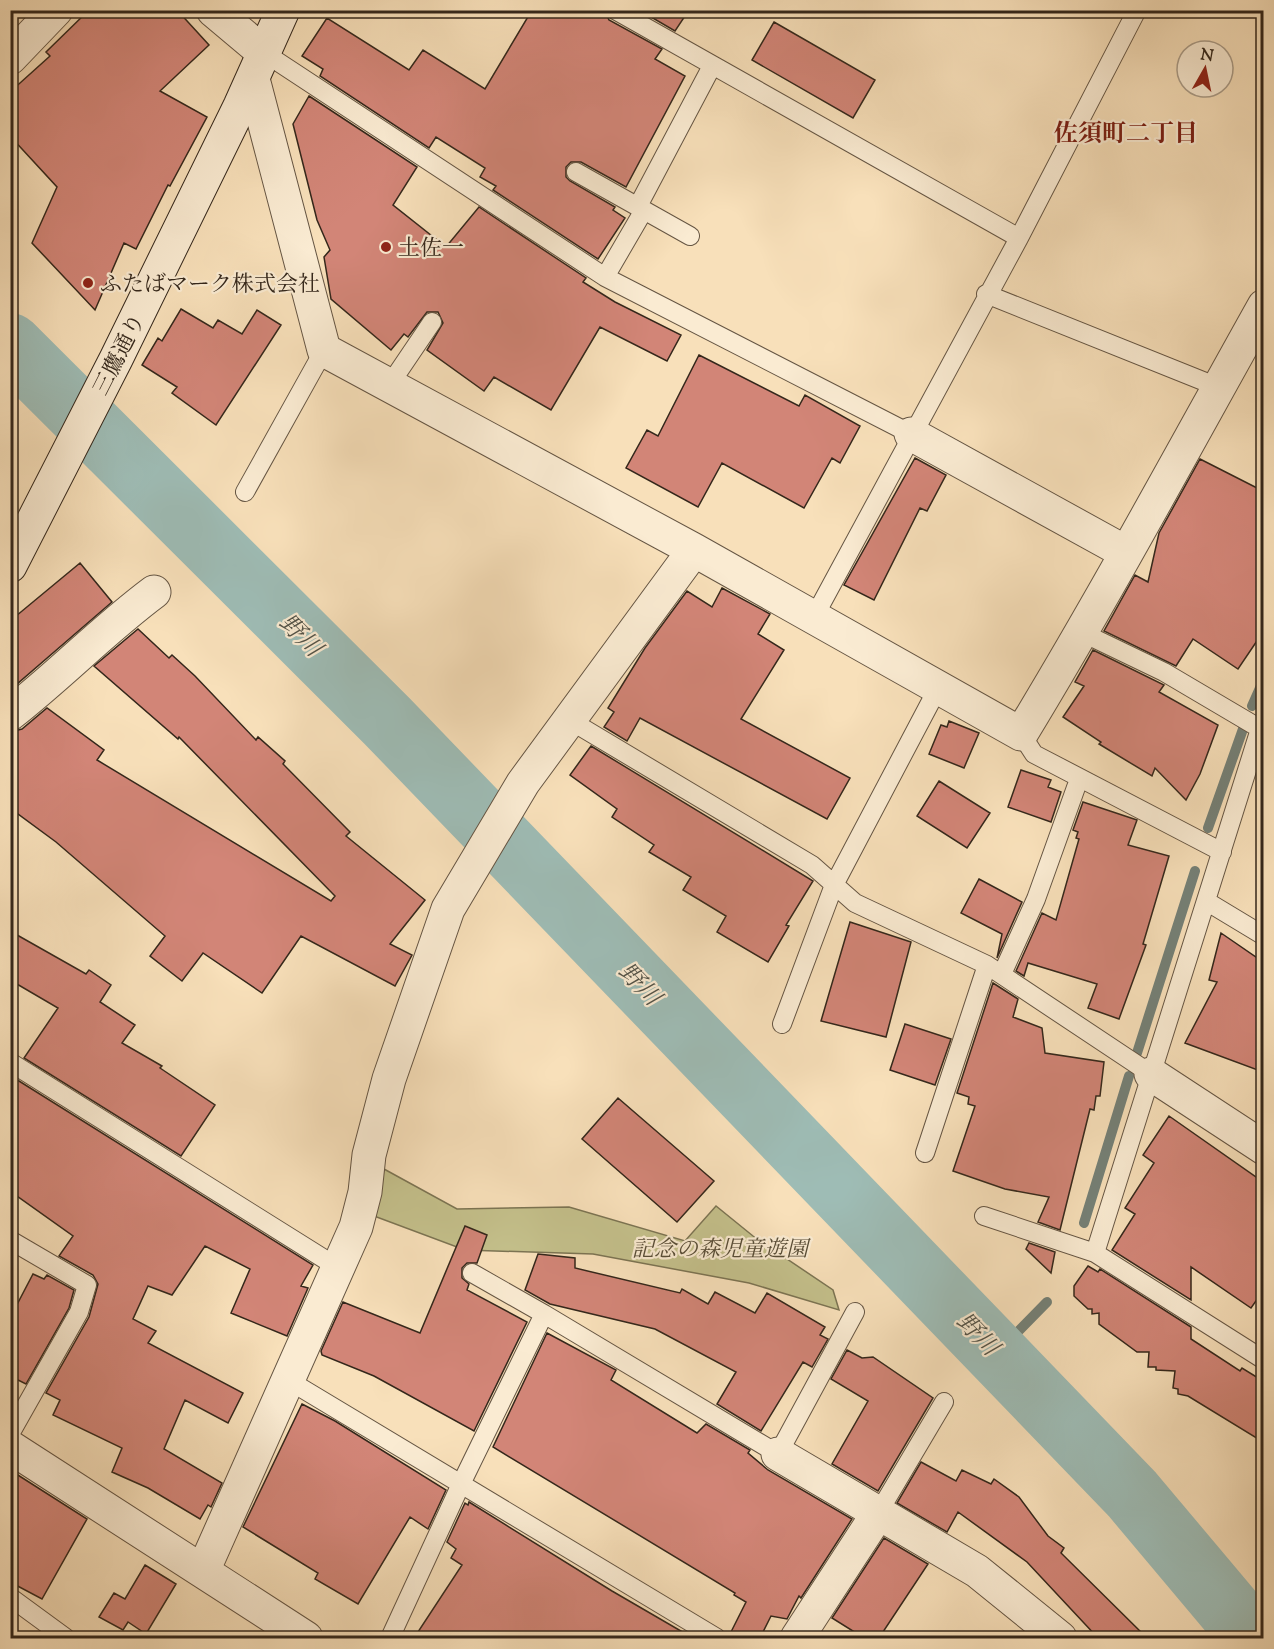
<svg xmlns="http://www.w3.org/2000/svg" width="1274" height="1649" viewBox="0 0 1274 1649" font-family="'Sorts Mill Goudy','Noto Serif JP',serif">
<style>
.green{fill:#c4c08b;stroke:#7c7453;stroke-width:1.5}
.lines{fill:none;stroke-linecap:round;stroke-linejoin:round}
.stream{stroke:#748077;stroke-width:10}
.river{stroke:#9ebcb5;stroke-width:64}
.building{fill:#d28577;stroke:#34271b;stroke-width:1.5}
.service-casing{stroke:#655543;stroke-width:20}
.minor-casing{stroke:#655543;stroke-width:35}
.secondary-casing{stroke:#34271b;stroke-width:35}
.service{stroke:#faebd2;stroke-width:18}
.minor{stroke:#faebd2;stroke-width:33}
.secondary{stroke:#faebd2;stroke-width:33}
.poi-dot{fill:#8f2418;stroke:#faebd2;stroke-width:2}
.labels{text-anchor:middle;stroke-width:4.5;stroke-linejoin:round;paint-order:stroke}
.poi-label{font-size:22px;fill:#34271b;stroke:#faebd2;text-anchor:start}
.street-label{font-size:22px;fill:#34271b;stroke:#faebd2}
.park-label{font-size:22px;font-style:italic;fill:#584d37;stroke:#faebd2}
.neighbourhood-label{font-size:24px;font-weight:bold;fill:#7a1f14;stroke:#faebd2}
.water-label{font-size:24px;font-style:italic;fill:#545449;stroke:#faebd2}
</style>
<rect width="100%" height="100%" fill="#f8e0ba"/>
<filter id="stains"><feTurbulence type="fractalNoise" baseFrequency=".00333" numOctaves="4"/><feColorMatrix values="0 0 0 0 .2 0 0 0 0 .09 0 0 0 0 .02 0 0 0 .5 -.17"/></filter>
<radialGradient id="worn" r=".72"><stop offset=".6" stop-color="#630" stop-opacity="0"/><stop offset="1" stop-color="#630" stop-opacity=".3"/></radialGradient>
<!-- green -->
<path class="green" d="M384,1169L457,1209L569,1207L685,1241L716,1206L753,1236L833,1290L839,1310L749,1283L593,1254L465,1250L374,1216Z"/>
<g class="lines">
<!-- stream -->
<path class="stream" d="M1252,706L1264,679
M1208,828L1243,729
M1137,1053L1195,871
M1084,1223L1129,1076
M996,1354L1047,1302"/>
<!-- river -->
<path class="river" d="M10,345L387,721L1132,1494L1253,1638"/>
</g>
<!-- building -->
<path class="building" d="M89,10H177L209,45L160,91L207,117L170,186L168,185L136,249L124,243L95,310L32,243L57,187L10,136V92L50,56L46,52Z
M532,10H604L609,20L662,49L655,59L685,76L626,187L581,162H571L566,167V177L570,181L615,207L613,210L625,218L598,259L493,190L496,186L480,177L485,168L436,137L429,148L320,76L323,69L302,56L327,18L409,70L423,50L485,89Z
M639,10H689L675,31Z
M774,22L875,80L853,118L752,60Z
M309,96L417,167L393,205L446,247L479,207L586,278L583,282L615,302L681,335L667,361L600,327L551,410L494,377L484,391L427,350L443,323L438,312H427L408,337L404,334L391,350L331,299L324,257L330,250L317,220L293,124Z
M181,309L213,328L218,320L242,334L257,310L281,325L216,425L172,393L177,387L142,365L158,338L162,341Z
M699,355L799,406L805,395L860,426L840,463L832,458L804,508L722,463L698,507L626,468L647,430L658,436Z
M915,458L946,475L927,511L920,508L874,600L844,585Z
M1200,459L1263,491V632L1238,669L1193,639L1176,666L1104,631L1135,575L1148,582L1159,533Z
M80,563L112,602L10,690V621Z
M722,588L770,614L758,634L784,650L741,719L850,778L827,819L640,718L627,741L604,727L614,712L608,708L645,648L687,591L712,607Z
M138,629L169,658L172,655L195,676L256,740L258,737L285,761L283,764L350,832L346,836L425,900L390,944L412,955L395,986L301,936L262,993L203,953L182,981L150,956L165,936L56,842L10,808V732L22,729L47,708L104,750L97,760L331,901L335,896L179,737L178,739L94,666Z
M1093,650L1164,685L1159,692L1218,725L1200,774L1186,800L1155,768L1152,776L1099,744L1101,742L1063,717L1084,686L1075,682Z
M949,721L979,733L964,768L929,754L941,725L947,727Z
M591,746L813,881L786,925L789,926L768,962L717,932L726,916L683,890L691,877L649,852L654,845L612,817L617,809L570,775Z
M1021,770L1051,780L1048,787L1061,792L1051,822L1008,807Z
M939,781L990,813L967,848L917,816Z
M1083,802L1137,820L1128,845L1169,856L1143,944L1146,945L1119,1019L1088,1008L1097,984L1028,963L1024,976L1016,971L1042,913L1056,920L1079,839L1076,838L1078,832L1073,830Z
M979,879L1022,902L997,958L1002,934L961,913Z
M850,922L911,942L886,1037L821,1021Z
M10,931L86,974L89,970L111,985L100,1002L135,1025L122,1043L162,1066L160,1068L215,1105L181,1156L24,1058L58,1008L10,980Z
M1221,933L1263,962V1072L1185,1043L1217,982L1209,980Z
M993,983L1018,999L1013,1017L1042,1028L1045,1053L1104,1062L1100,1096H1096L1094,1110L1090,1109L1060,1230L1038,1222L1049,1197L1005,1189L953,1171L975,1106L968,1104L969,1097L957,1093Z
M905,1024L951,1039L935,1085L890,1070Z
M11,1076L313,1265L301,1286L308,1288L287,1336L231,1313L250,1269L205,1246L172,1295L148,1286L133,1319L156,1331L148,1343L243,1393L228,1423L185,1400L164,1449L222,1483L211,1507L208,1505L200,1519L148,1488L112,1472L122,1448L53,1415L60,1400L46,1393L89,1317L98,1284L93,1275L59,1256L73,1236L10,1191Z
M618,1098L714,1181L677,1222L582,1139Z
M1169,1116L1263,1182V1291L1251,1308L1191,1267V1300L1112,1250L1135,1214L1125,1208L1154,1163L1143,1155Z
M465,1226L487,1235L477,1263H467L462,1268V1278L469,1284L467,1290L527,1322L474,1431L374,1376L322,1355L321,1351L343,1302L420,1333Z
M1029,1243L1055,1252L1051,1273L1026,1249Z
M538,1254L575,1258V1268L680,1293L682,1289L708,1304L715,1292L755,1313L767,1293L825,1327L820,1335L828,1339L812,1367L803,1362L761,1431L717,1404L736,1372L655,1329L550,1304L525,1290Z
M1088,1266L1098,1272L1100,1269L1191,1327V1339L1240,1371L1242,1368L1263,1381V1442L1188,1396L1178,1394V1389L1173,1388L1175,1371L1156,1370V1367H1148L1149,1352H1137L1099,1324V1313L1092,1314V1309H1088L1074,1296V1286Z
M33,1274L44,1279L47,1275L74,1290L69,1308L26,1384L10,1376V1318Z
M547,1333L616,1370L611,1380L697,1433L706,1424L750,1450L748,1453L768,1470L852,1519L801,1598L799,1596L787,1619L771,1616L760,1638H728L746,1602L734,1595L735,1593L493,1447Z
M847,1350L862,1358L873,1357L933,1398L878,1491L832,1464L868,1401L831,1379Z
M302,1404L335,1421L446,1490L428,1529L410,1517L358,1604L315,1579L318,1573L243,1527Z
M921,1462L956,1481L962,1470L991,1484L994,1479L1019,1497L1048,1536L1064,1548L1061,1553L1147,1638H1098L1027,1562L958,1512L947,1532L897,1503Z
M10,1470L87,1519L42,1599L10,1582Z
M469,1502L612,1591L693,1638H414L462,1565L451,1558L456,1549L447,1542L465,1503L468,1505Z
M884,1538L928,1564L879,1638H864L832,1618Z
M145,1565L176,1584L146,1634L128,1622L123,1630L99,1617L114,1593L125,1599Z"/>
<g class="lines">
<!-- service casing -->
<g class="service-casing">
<path id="service" d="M615,10L1019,238
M263,52L605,277L911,434
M576,172L690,236
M638,206L712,66
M605,277L644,210
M986,294L1218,387
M388,387L432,322
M245,492L324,350
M813,619L1019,238L1137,10
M1083,633L1164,672L1264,731
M571,721L812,865L855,903L987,965L1151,1074
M1021,734L1034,754L1222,852
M1206,901L1264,936
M1002,974L1036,899L1079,779
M782,1024L834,885L939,686
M10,1062L337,1267
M925,1153L987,965
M984,1216L1095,1253L1264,1360
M10,1240L87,1285L79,1312L10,1434
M1095,1253L1260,729
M472,1273L544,1314
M288,1380L717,1638
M877,1515L944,1402
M10,1597L66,1638
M390,1638L461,1484L544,1314L778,1454L855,1312"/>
</g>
<!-- minor casing -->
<g class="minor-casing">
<path id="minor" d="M213,10L263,52
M10,58L56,10
M253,79L324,350L694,550L1021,734C1106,594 1184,449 1264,306
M911,434L1125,552
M10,714C60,675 103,630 154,592
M1151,1074L1264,1148
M10,1447L306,1638
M778,1454L977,1571L1060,1638
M203,1571L356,1227L365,1192L369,1155L389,1079L448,909L523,783L694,550
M797,1638L877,1515"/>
</g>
<!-- secondary casing -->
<g class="secondary-casing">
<path id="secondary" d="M10,566L116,359L240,106L283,10"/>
</g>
<!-- service -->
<use href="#service" class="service"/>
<!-- minor -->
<use href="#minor" class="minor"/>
<!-- secondary -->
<use href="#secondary" class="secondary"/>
</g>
<!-- markers -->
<g class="poi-dot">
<circle cx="386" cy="247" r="6"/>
<circle cx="88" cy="283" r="6"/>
</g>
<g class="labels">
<!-- poi labels -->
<g class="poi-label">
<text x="398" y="255">土佐一</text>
<text x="100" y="291">ふたばマーク株式会社</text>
</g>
<!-- street labels -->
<g class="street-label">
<text transform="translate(118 354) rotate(-63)" y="8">三鷹通り</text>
</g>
<!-- park labels -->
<g class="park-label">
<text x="720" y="1256">記念の森児童遊園</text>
</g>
<!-- neighbourhood labels -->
<g class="neighbourhood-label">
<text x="1126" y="141">佐須町二丁目</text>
</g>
<!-- water labels -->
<g class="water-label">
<text transform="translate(301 635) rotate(45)" y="8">野川</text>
<text transform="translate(640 984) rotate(46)" y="8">野川</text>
<text transform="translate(978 1334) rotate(46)" y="8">野川</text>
</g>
</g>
<!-- margin -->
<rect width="1274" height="1649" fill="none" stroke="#f8e0ba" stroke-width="36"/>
<rect x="12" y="12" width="1250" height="1625" fill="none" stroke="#34271b" stroke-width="3"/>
<rect x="18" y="18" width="1238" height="1613" fill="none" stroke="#34271b" stroke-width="1.5"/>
<!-- north arrow -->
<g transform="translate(1205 69) rotate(9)"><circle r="28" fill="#faebd2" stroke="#ab9d89" stroke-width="1.5"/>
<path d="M0-4.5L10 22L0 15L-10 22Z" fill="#8f2418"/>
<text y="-9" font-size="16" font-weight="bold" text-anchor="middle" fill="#34271b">N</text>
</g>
<rect width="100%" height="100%" filter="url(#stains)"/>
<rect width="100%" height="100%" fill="url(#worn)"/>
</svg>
